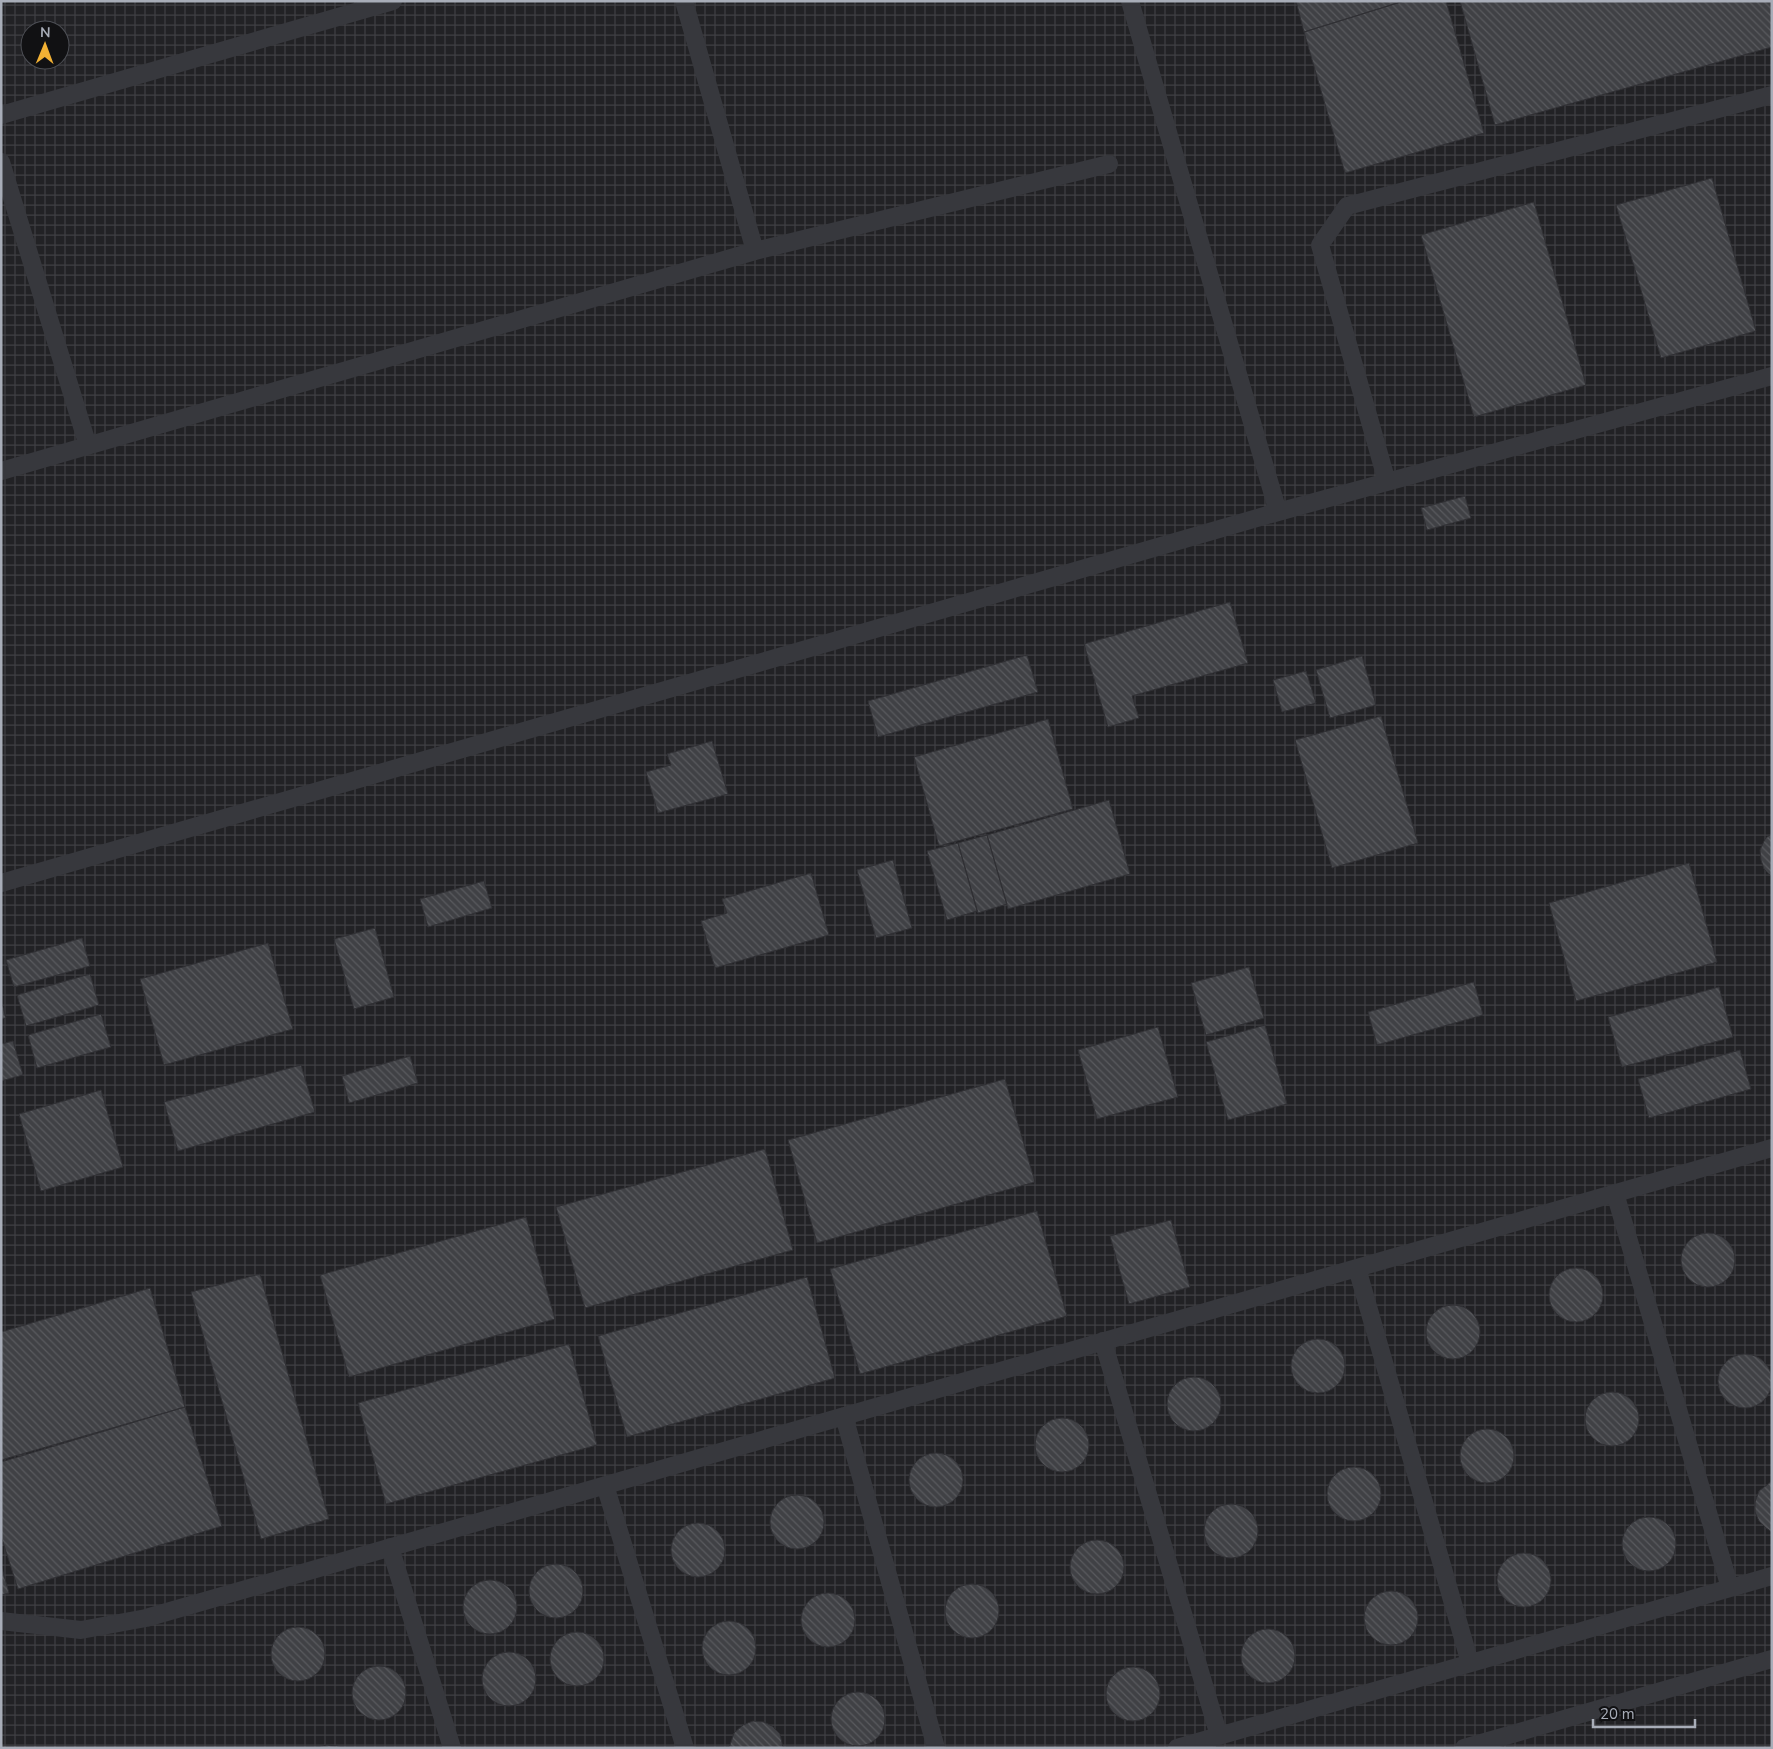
<svg xmlns="http://www.w3.org/2000/svg" width="1773" height="1749" viewBox="0 0 1773 1749" font-family="'Nunito Sans',sans-serif">
<style>
.industrial{fill:url(#industrial-grid);fill-rule:evenodd}
.building{fill:url(#building-back-hatch);stroke:#303034}
.lines{fill:none;stroke-linecap:round;stroke-linejoin:round}
.lane{stroke:#37383d;stroke-width:18}
</style>
<defs>
<pattern id="industrial-grid" width="8" height="8" patternUnits="userSpaceOnUse" patternTransform="scale(1.25)"><rect width="8" height="8" fill="#222225"/><path d="M0 4h8M4 0v8" fill="none" stroke="#3f3f43"/></pattern>
<pattern id="building-back-hatch" width="6" height="6" patternUnits="userSpaceOnUse" patternTransform="scale(1.25)"><rect width="6" height="6" fill="#404145"/><path d="M-1 5l2 2M0 0l6 6M5-1l2 2" fill="none" stroke="#595a5e"/></pattern>
</defs>
<rect width="100%" height="100%" fill="#161618"/>
<!-- industrial -->
<path class="industrial" d="M1,1H1772V1748H1ZM30,30H60V60H30Z"/>
<!-- building -->
<path class="building" d="M1296,1H1404L1304,32Z
M1404,1H1446L1484,133L1345,173L1304,32Z
M1460,1H1772V47L1495,125Z
M1712,178L1756,331L1661,358L1616,205Z
M1534,202L1586,385L1474,417L1421,235Z
M1465,496L1471,518L1427,530L1421,508Z
M1230,602L1248,663L1132,696L1139,718L1108,727L1084,644Z
M1027,655L1038,692L878,737L868,701Z
M1362,656L1376,705L1330,718L1316,670Z
M1306,671L1316,703L1282,712L1273,680Z
M1381,716L1418,843L1332,868L1295,740Z
M1048,719L1073,809L939,846L914,757Z
M712,741L728,794L658,813L646,772L671,765L667,754Z
M1109,800L1130,874L1008,909L987,835Z
M1772,833V877L1764,869L1761,860L1760,850L1765,839Z
M987,835L1007,904L978,913L958,843Z
M958,843L977,911L947,920L927,851Z
M893,860L912,928L876,938L857,870Z
M1689,863L1717,962L1576,1001L1549,903Z
M811,873L829,935L715,968L701,921L727,913L722,899Z
M484,881L492,908L428,927L420,899Z
M375,928L394,997L354,1009L334,939Z
M82,938L90,966L14,987L6,960Z
M268,943L293,1029L164,1065L140,979Z
M1249,967L1264,1018L1206,1035L1191,983Z
M90,974L99,1005L26,1026L17,995Z
M1474,982L1483,1015L1377,1045L1368,1012Z
M1719,987L1733,1037L1622,1067L1608,1017Z
M1,1001L6,1018L1,1019Z
M101,1014L111,1047L37,1068L28,1035Z
M1265,1025L1287,1104L1228,1120L1206,1042Z
M1158,1027L1178,1097L1097,1119L1078,1050Z
M13,1041L23,1075L1,1081V1044Z
M1740,1050L1751,1089L1649,1118L1638,1079Z
M410,1056L418,1083L349,1103L342,1076Z
M301,1065L315,1112L178,1151L164,1102Z
M1005,1079L1035,1182L817,1243L788,1140Z
M101,1090L123,1167L41,1191L19,1114Z
M765,1149L793,1250L585,1308L556,1207Z
M1037,1211L1067,1316L860,1374L830,1269Z
M526,1217L555,1319L349,1377L320,1275Z
M1171,1220L1190,1287L1129,1304L1110,1236Z
M1681 1260a27 27 0 1 1 54 0a27 27 0 1 1-54 0Z
M1549 1295a27 27 0 1 1 54 0a27 27 0 1 1-54 0Z
M260,1274L329,1519L261,1539L191,1292Z
M807,1277L835,1378L627,1437L598,1336Z
M150,1288L185,1407L1,1460V1332Z
M1426 1332a27 27 0 1 1 54 0a27 27 0 1 1-54 0Z
M1291 1366a27 27 0 1 1 54 0a27 27 0 1 1-54 0Z
M569,1344L597,1445L386,1504L358,1403Z
M1718 1381a27 27 0 1 1 54 0a27 27 0 1 1-54 0Z
M1167 1404a27 27 0 1 1 54 0a27 27 0 1 1-54 0Z
M1585 1419a27 27 0 1 1 54 0a27 27 0 1 1-54 0Z
M185,1407L222,1526L18,1589L1,1536V1462Z
M1035 1445a27 27 0 1 1 54 0a27 27 0 1 1-54 0Z
M1460 1456a27 27 0 1 1 54 0a27 27 0 1 1-54 0Z
M909 1480a27 27 0 1 1 54 0a27 27 0 1 1-54 0Z
M1327 1494a27 27 0 1 1 54 0a27 27 0 1 1-54 0Z
M1772,1481V1532L1766,1528L1759,1521L1755,1512V1502L1759,1491Z
M770 1522a27 27 0 1 1 54 0a27 27 0 1 1-54 0Z
M1204 1531a27 27 0 1 1 54 0a27 27 0 1 1-54 0Z
M1622 1544a27 27 0 1 1 54 0a27 27 0 1 1-54 0Z
M671 1550a27 27 0 1 1 54 0a27 27 0 1 1-54 0Z
M1070 1567a27 27 0 1 1 54 0a27 27 0 1 1-54 0Z
M1497 1580a27 27 0 1 1 54 0a27 27 0 1 1-54 0Z
M529 1591a27 27 0 1 1 54 0a27 27 0 1 1-54 0Z
M1,1565L9,1593L1,1595Z
M463 1607a27 27 0 1 1 54 0a27 27 0 1 1-54 0Z
M945 1611a27 27 0 1 1 54 0a27 27 0 1 1-54 0Z
M1364 1618a27 27 0 1 1 54 0a27 27 0 1 1-54 0Z
M801 1620a27 27 0 1 1 54 0a27 27 0 1 1-54 0Z
M702 1648a27 27 0 1 1 54 0a27 27 0 1 1-54 0Z
M271 1654a27 27 0 1 1 54 0a27 27 0 1 1-54 0Z
M1241 1656a27 27 0 1 1 54 0a27 27 0 1 1-54 0Z
M550 1659a27 27 0 1 1 54 0a27 27 0 1 1-54 0Z
M482 1679a27 27 0 1 1 54 0a27 27 0 1 1-54 0Z
M352 1693a27 27 0 1 1 54 0a27 27 0 1 1-54 0Z
M1106 1694a27 27 0 1 1 54 0a27 27 0 1 1-54 0Z
M831 1719a27 27 0 1 1 54 0a27 27 0 1 1-54 0Z
M753,1721L764,1722L772,1726L780,1734L783,1748H729L734,1733L743,1725Z
M326,1745L337,1746L342,1748H318Z"/>
<g class="lines">
<!-- lane -->
<path class="lane" d="M684,1L755,251
M1130,1L1278,512
M1,115L393,1
M1,162L88,446
M1,471L755,251L1109,164
M1387,482L1320,245L1347,206L1772,95
M1,883L1278,512L1772,376
M1615,1193L1730,1588
M1357,1268L1470,1663
M1103,1341L1219,1736
M844,1416L936,1748
M605,1485L685,1748
M390,1547L452,1748
M1,1621L81,1630L146,1618L1772,1148
M1177,1748L1772,1576
M1464,1748L1772,1659"/>
</g>
<!-- border -->
<rect width="1773" height="1749" fill="none" stroke="#a8adb8" stroke-width="5"/>
<!-- north arrow -->
<g transform="translate(45 45) rotate(1)"><circle r="24" fill="#111113" stroke="#4d4f55"/>
<path d="M0-4L9 19L0 12L-9 19Z" fill="#f2b134"/>
<text y="-8" font-size="14" font-weight="bold" text-anchor="middle" fill="#a8adb8">N</text>
</g>
<!-- scale -->
<path d="M1593 1719v8h102v-8" fill="none" stroke="#a8adb8" stroke-width="2.5"/>
<text x="1600" y="1719" font-size="15" fill="#a8adb8" stroke="#111113" stroke-width="4" paint-order="stroke">20 m</text>
</svg>
